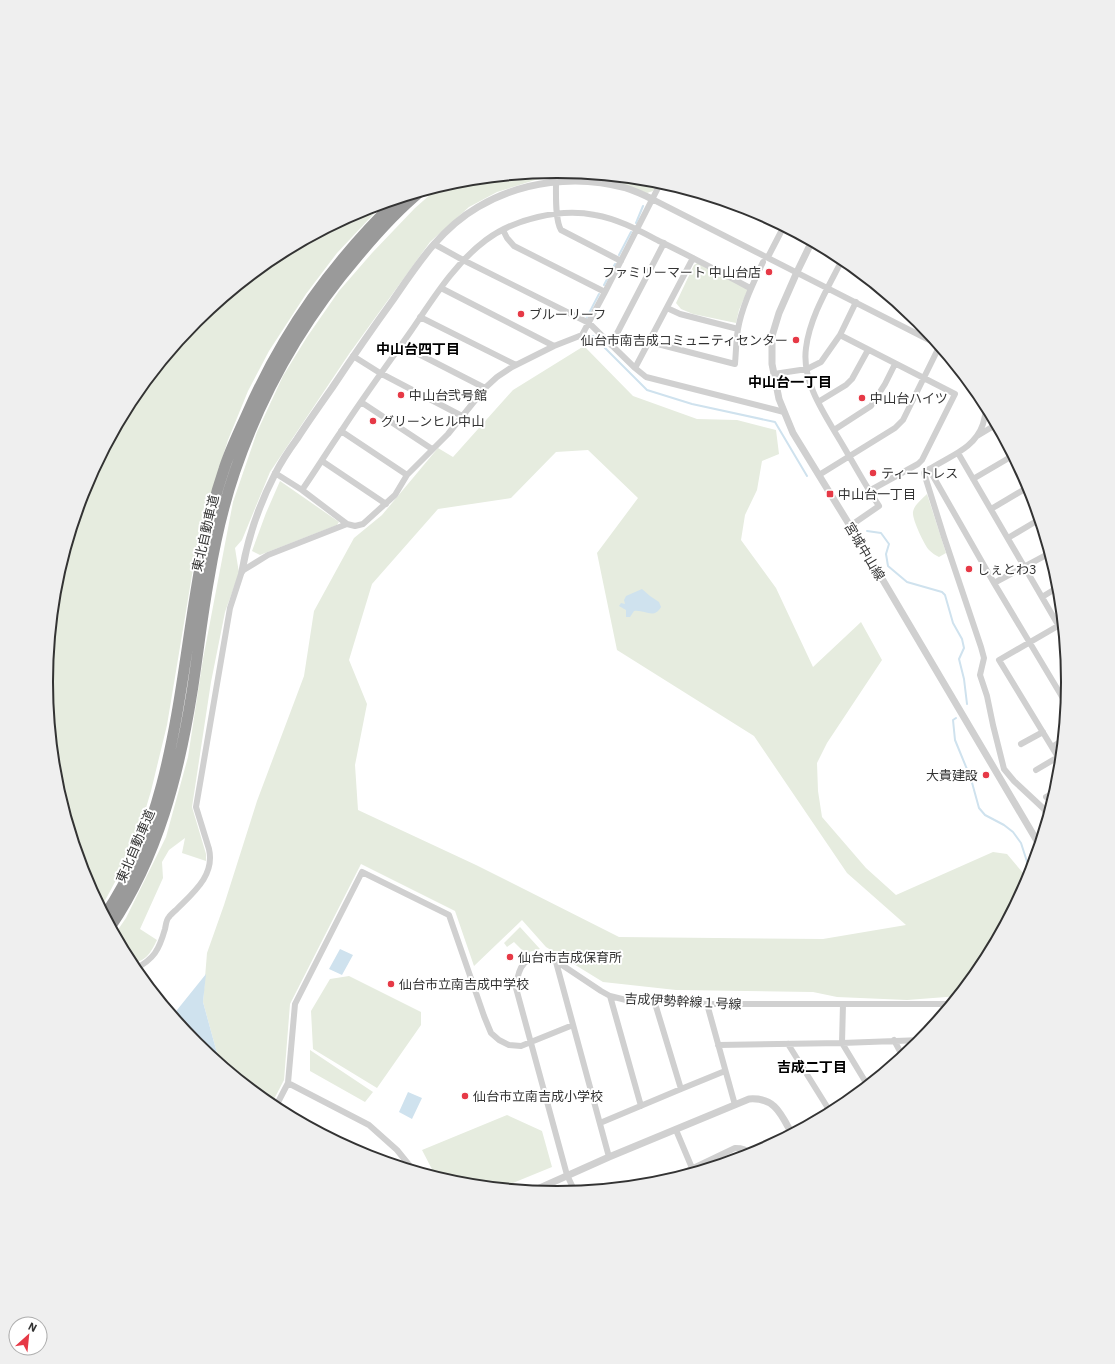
<svg xmlns="http://www.w3.org/2000/svg" width="1115" height="1364" viewBox="0 0 1115 1364" font-family="'IBM Plex Sans','Noto Sans JP',sans-serif">
<style>
.green{fill:#e6ecdf;fill-rule:evenodd}
.water{fill:#cfe2ee}
.lines{fill:none;stroke-linecap:round;stroke-linejoin:round}
.stream{stroke:#cfe2ee;stroke-width:2}
.minor{stroke:#d0d0d0;stroke-width:6}
.tertiary{stroke:#d0d0d0;stroke-width:7}
.motorway{stroke:#9a9a9a;stroke-width:11}
.poi-dot{fill:#e63946;stroke:#fff;stroke-width:1.5}
.labels{text-anchor:middle;stroke-width:4;stroke-linejoin:round;paint-order:stroke}
.poi-label{font-size:13px;fill:#333;stroke:#fff;text-anchor:start}
.street-label{font-size:13px;fill:#333;stroke:#fff}
.neighbourhood-label{font-size:14px;font-weight:bold;fill:#000;stroke:#fff}
.rim{fill:none;stroke:#333;stroke-width:2}
</style>
<rect width="100%" height="100%" fill="#fff"/>
<!-- green -->
<path class="green" d="M558,171H564L563,176L535,180L497,192L469,207L430,242L349,354L270,472L242,540L235,548L239,573L225,612L211,682L192,807L206,854V861L182,853L185,838L169,850L162,862L163,878L140,929L157,940C151,952 145,964 130,962L115,934L126,918L166,837L188,757L203,659L233,502L257,432L283,376L307,337L339,291L372,253L415,208L440,186L458,180Z
M607,175L658,181L653,191L647,193L609,179Z
M384,203L337,253L306,294L269,351L248,391L228,440L199,533L167,725L151,791L135,845L101,908L85,878L56,782L46,682L56,582L85,486L132,398L196,320L274,257L362,209Z
M699,262L748,289L739,310L736,323L693,314L681,309L676,303L694,265Z
M584,346L633,396L697,419L737,420L776,430L779,454L762,461L757,490L745,515L741,540L776,588L813,667L861,622L882,660L827,743L817,763L818,791L822,817L866,868L896,895L993,852L1007,854L1029,880L983,966L959,996L907,1000L837,997L813,992L676,990L603,982L546,947L522,920L474,966L455,911L361,864L290,1004L284,1080L271,1105L220,1064L203,1002L207,953L224,905L257,801L304,676L314,611L354,538L382,515L438,448L453,457L513,390ZM588,450L638,498L597,553L617,650L754,736L847,873L906,925L823,939L619,937L476,865L358,810L355,765L367,704L349,660L372,584L438,509L511,498L556,452Z
M280,481L339,522L337,525L260,555L252,551L266,513Z
M927,494L946,553L939,557C935,555 932,553 929,550C924,544 912,519 913,512C914,505 922,499 927,494Z
M520,927L540,949L525,953L514,942L507,947L504,943Z
M349,976L421,1012V1025L377,1088L313,1049L311,1011L330,979Z
M310,1050L373,1092L365,1102L310,1071Z
M507,1115L542,1131L552,1167L501,1188L457,1184L436,1177L422,1150Z"/>
<!-- water -->
<path class="water" d="M642,589L650,596L659,602L661,607C654,620 644,609 634,611L630,617H626V610L619,606L621,603L625,604L624,600L626,596Z
M340,949L353,955L342,975L329,969Z
M206,974L203,1002L220,1064L196,1044L173,1015Z
M408,1092L422,1098L412,1119L399,1112Z"/>
<g class="lines">
<!-- stream -->
<path class="stream" d="M636,223L643,206
M619,255L631,232
M604,285L615,264
M586,319L599,294
M593,336L647,390L692,404L775,422L807,476
M867,531L881,533L889,544L886,554L888,566L907,582L942,592L945,595L953,623L962,639L964,648L959,659L964,679L967,704
M956,718L953,720L955,740L971,779L979,808L985,815L1004,825L1013,832L1021,843L1031,874"/>
<!-- minor -->
<path class="minor" d="M556,182C556,195 555,220 561,230L621,261
M652,199L939,345
M503,230L507,238L514,246L605,292
M434,244L463,260L589,323L635,368L646,377L784,412
M768,257L784,226
M843,258C829,286 810,316 806,348C801,384 828,419 845,449C856,468 867,488 879,506L850,526
M441,288L554,346
M667,308L680,314L738,329
M420,317L516,365
M840,335L955,394L922,460L918,464L869,491
M650,342L735,364C736,352 736,341 738,329C742,306 753,284 763,262
M401,345L485,388
M611,345L664,243
M353,356L380,373L462,416
M635,368L693,258
M774,374L807,369L821,362L840,335L856,302
M361,402L432,449
M818,402L846,385L852,379L868,350
M986,405C986,411 985,418 983,424C974,451 945,457 924,473L944,537L981,647L984,658L980,675L987,696L993,725L1004,769L1014,781L1044,809L1048,819
M834,430L871,406L885,384L895,364
M341,431L407,475
M977,436L997,424
M958,453L1064,635
M322,461L386,504
M929,469L994,583L1067,705
M275,473L302,490L347,524
M819,475L895,428L903,420L940,345
M973,479L1014,455
M302,490C316,470 328,450 342,430C364,396 388,364 411,331C433,299 454,264 486,240C514,219 560,208 595,215C618,219 638,230 659,241C690,256 720,272 750,288
M991,509L1030,486
M1008,538L1040,519
M994,583L1050,553
M1042,597L1060,586
M1021,744L1043,732
M1052,747L1063,740
M1061,762L999,660L1063,623
M1036,770L1058,757
M1046,797L1056,792
M556,962L609,1157
M135,969C154,959 159,950 165,929C166,925 166,920 169,917C171,914 175,911 177,909C194,892 215,875 209,849L196,807L230,608L242,571L268,555L347,524L355,526L363,524L395,495L407,475L448,434L485,388L497,377L512,367L554,346L582,335L605,292L661,182
M610,996L641,1106
M654,1000L681,1089
M707,1004L735,1105
M843,1004L842,1043L868,1086
M894,1040L903,1057
M788,1044L831,1113
M718,1045L842,1043L922,1040
M288,1083L369,1125L397,1150L414,1171
M275,1108L288,1083L295,1004L362,872L449,915L484,1016L491,1033L499,1040L509,1045L521,1046L573,1025
M600,1123L681,1089L725,1071
M676,1130L692,1168
M664,1182L735,1148C742,1148 747,1149 751,1155
M575,1192L567,1175L516,988C518,965 525,955 550,957L601,991L610,996L630,1001L654,1000L707,1004H952"/>
<!-- tertiary -->
<path class="tertiary" d="M812,241L797,272L779,313L772,336V364L779,399L793,433L871,560L1040,846
M242,571C248,537 259,505 275,474C281,462 289,450 297,439C308,422 320,405 332,388C352,358 372,329 393,300C417,265 440,229 478,207C522,181 577,174 626,188C635,191 644,195 652,199
M533,1191L609,1157L749,1099C775,1097 781,1114 792,1134"/>
<!-- motorway -->
<path class="motorway" d="M105,915C171,818 178,698 197,585C203,546 211,507 224,469C230,450 239,432 247,414C284,330 333,262 399,198
M111,926C158,856 179,774 192,692C198,654 202,616 209,578C215,542 223,506 235,471C262,392 304,319 358,256C377,233 398,210 421,191"/>
</g>
<!-- markers -->
<g class="poi-dot">
<circle cx="769" cy="272" r="4"/>
<circle cx="521" cy="314" r="4"/>
<circle cx="796" cy="340" r="4"/>
<circle cx="401" cy="395" r="4"/>
<circle cx="862" cy="398" r="4"/>
<circle cx="373" cy="421" r="4"/>
<circle cx="873" cy="473" r="4"/>
<rect x="826" y="490" width="8" height="8" rx="2"/>
<circle cx="969" cy="569" r="4"/>
<circle cx="986" cy="775" r="4"/>
<circle cx="510" cy="957" r="4"/>
<circle cx="391" cy="984" r="4"/>
<circle cx="465" cy="1096" r="4"/>
</g>
<g class="labels">
<!-- poi labels -->
<g class="poi-label">
<text x="761" y="277" text-anchor="end">ファミリーマート 中山台店</text>
<text x="529" y="319">ブルーリーフ</text>
<text x="788" y="345" text-anchor="end">仙台市南吉成コミュニティセンター</text>
<text x="409" y="400">中山台弐号館</text>
<text x="870" y="403">中山台ハイツ</text>
<text x="381" y="426">グリーンヒル中山</text>
<text x="881" y="478">ティートレス</text>
<text x="838" y="499">中山台一丁目</text>
<text x="977" y="574">しぇとわ3</text>
<text x="978" y="780" text-anchor="end">大貴建設</text>
<text x="518" y="962">仙台市吉成保育所</text>
<text x="399" y="989">仙台市立南吉成中学校</text>
<text x="473" y="1101">仙台市立南吉成小学校</text>
</g>
<!-- street labels -->
<g class="street-label">
<text transform="translate(205 533) rotate(-77)" y="5">東北自動車道</text>
<text transform="translate(865 551) rotate(59)" y="5">宮城中山線</text>
<text transform="translate(135 846) rotate(-67)" y="5">東北自動車道</text>
<text transform="translate(683 1001) rotate(3)" y="5">吉成伊勢幹線１号線</text>
</g>
<!-- neighbourhood labels -->
<g class="neighbourhood-label">
<text x="418" y="354">中山台四丁目</text>
<text x="790" y="387">中山台一丁目</text>
<text x="812" y="1072">吉成二丁目</text>
</g>
</g>
<!-- crop -->
<path d="M0 0H1115V1364H0ZM53 682a504 504 0 1 1 1008 0a504 504 0 1 1-1008 0Z" fill="#efefef" fill-rule="evenodd"/>
<path class="rim" d="M53 682a504 504 0 1 1 1008 0a504 504 0 1 1-1008 0Z"/>
<!-- north arrow -->
<g transform="translate(28 1336) rotate(27)"><circle r="19" fill="#ffffff" stroke="#adadad"/>
<path d="M0-3L7 15L0 10L-7 15Z" fill="#e63946"/>
<text y="-6" font-size="11" font-weight="bold" text-anchor="middle" fill="#333333">N</text>
</g>
</svg>
